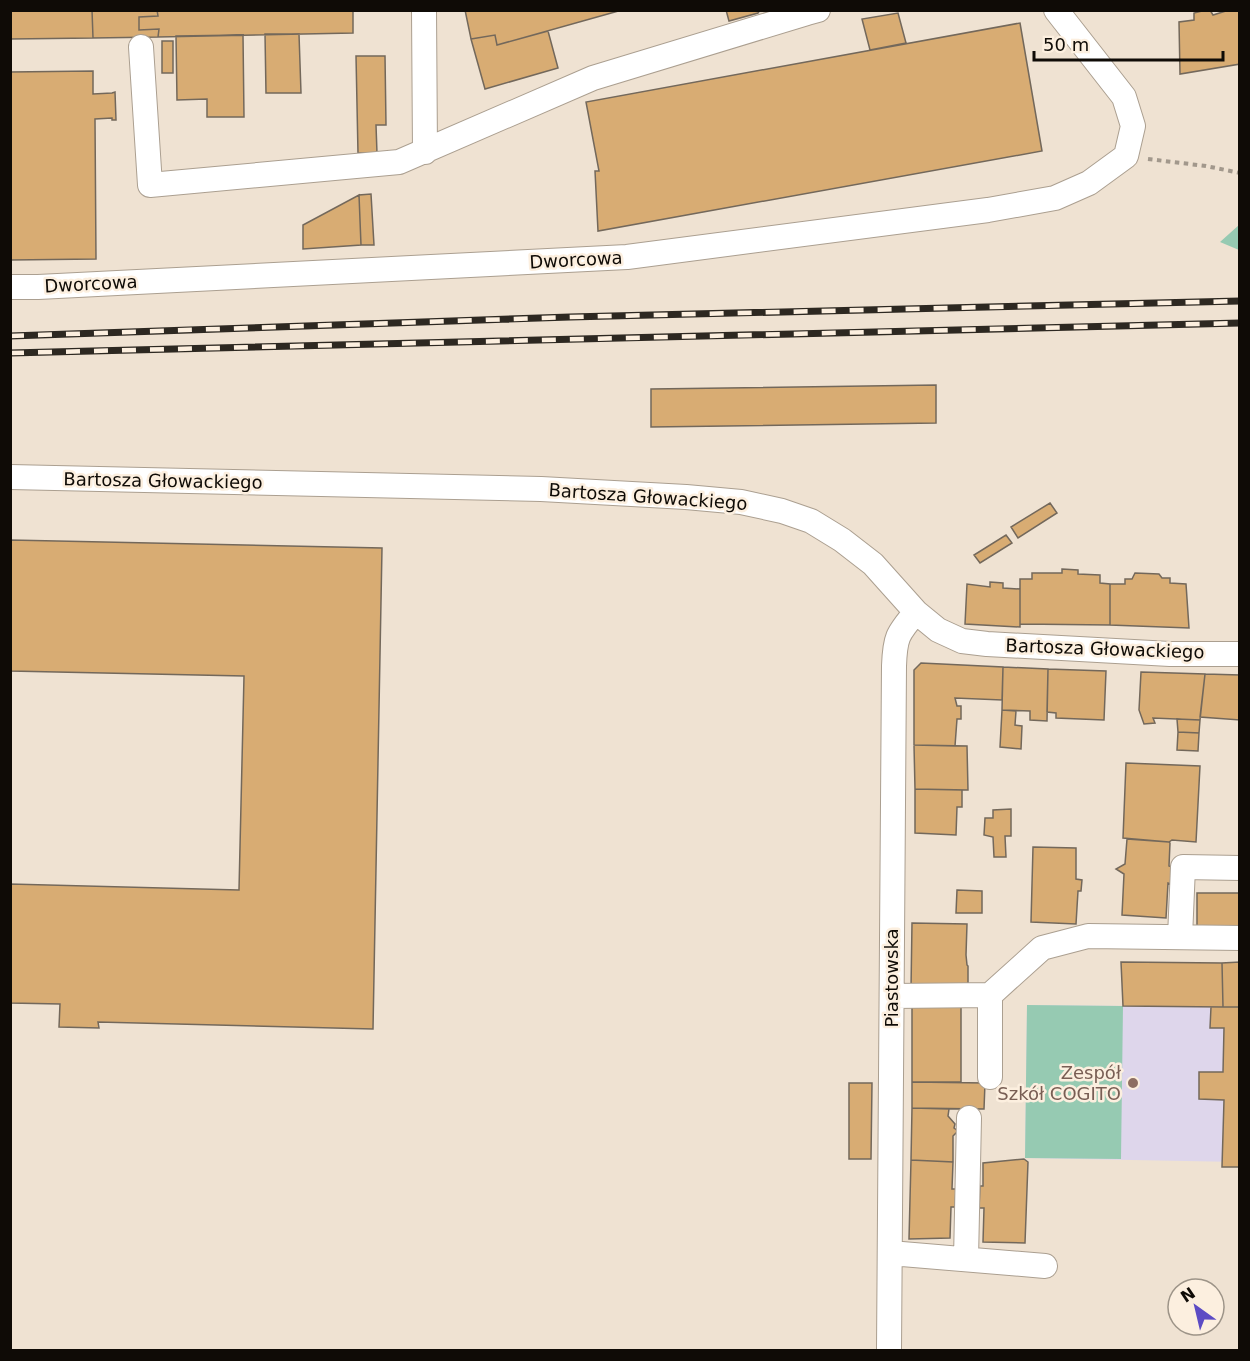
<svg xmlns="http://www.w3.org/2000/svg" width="1250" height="1361" viewBox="0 0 1250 1361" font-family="'DejaVu Sans',sans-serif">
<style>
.education{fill:#ded6eb}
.green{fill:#96cab2}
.building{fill:#d8ac73;stroke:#73685b;stroke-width:1.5}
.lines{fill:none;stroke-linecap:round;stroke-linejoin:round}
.minor-casing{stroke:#ab9f90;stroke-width:26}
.path{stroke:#a2988c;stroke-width:4;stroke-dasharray:4.5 4.5;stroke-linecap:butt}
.minor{stroke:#fff;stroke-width:24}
.rail-casing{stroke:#2d2821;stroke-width:7}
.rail{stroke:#fcefdf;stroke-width:4.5;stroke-dasharray:14;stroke-linecap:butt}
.education-dot{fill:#8d6e63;stroke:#fcefdf;stroke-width:2}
.labels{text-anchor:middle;stroke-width:5;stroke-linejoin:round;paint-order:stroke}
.street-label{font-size:18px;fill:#0f0b06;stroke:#fcefdf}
.education-label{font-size:18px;fill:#785e54;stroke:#fcefdf;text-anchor:end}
</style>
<rect width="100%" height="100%" fill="#efe2d2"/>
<!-- education -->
<path class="education" d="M1027,1005L1239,1007V1162L1025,1158Z"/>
<!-- green -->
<path class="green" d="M1239,225V250L1220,242Z
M1027,1005L1123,1006L1121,1159L1025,1158Z"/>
<!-- building -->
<path class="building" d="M10,10H92L93,38L10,39Z
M92,10H157L158,16L139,17V30L159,29L158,37L93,38Z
M157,10H353V33L158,37L159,29L139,30V17L158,16Z
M465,10H622L497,45L495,35L471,39Z
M726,10H760L758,13L729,21Z
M1206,10H1210L1213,15L1229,10H1240V64L1180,74L1179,22L1194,20V13Z
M898,13L906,43L870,50L862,19Z
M1020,23L1042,151L598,231L595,171H599L586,102Z
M548,31L558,68L485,89L471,39L495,35L497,45Z
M265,34H299L301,93H266Z
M243,35L244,117H207V99L177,100L176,36Z
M162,41H173V73H162Z
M356,56H385L386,125H376L377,153H358Z
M93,71V94L112,93L115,92L116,120H112V118L95,119L96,259L10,260V72Z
M371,194L374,245H361L359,195Z
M359,195L361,245L303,249V225Z
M936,385V423L651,427V389Z
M1050,503L1057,513L1018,538L1011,527Z
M1006,535L1012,543L980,563L974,555Z
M10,540L382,548L373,1029L98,1022L99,1028L59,1027L60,1004L10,1003V884L239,890L244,676L10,671Z
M1062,569L1078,570V574L1100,575V583L1110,584V625L1020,624V579H1032V573H1062Z
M1135,573L1159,574L1162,578H1170V583L1186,584L1189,628L1110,625V584H1125V579H1132Z
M990,582L1003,583V588L1020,589V627L965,624L967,584L990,587Z
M921,663L1003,667L1002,700L955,698L957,706H961V719H957L955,746L914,745V670Z
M1003,667L1048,669L1047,721L1030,720V711L1002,710Z
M1048,669L1106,671L1104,720L1056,718V713L1047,712Z
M1141,672L1205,674L1200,720L1153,718L1155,723L1144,724L1139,710Z
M1205,674L1240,675V720L1200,717Z
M1002,710L1016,711L1015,725L1022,726L1021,749L1000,747Z
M1177,719L1200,720L1199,733L1178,732Z
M1178,732L1199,733L1198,751L1177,750Z
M914,745L967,746L968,790L915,789Z
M1126,763L1200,766L1196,842L1172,840L1169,842L1123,838Z
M915,789L962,790V807H957L956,835L915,833Z
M1011,809V836H1005L1006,857H994L993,837L984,835L985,818H993V810Z
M1127,839L1169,842L1170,843L1169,866L1172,867L1171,884L1168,883L1166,918L1122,915L1124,874L1116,869L1125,864Z
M1033,847L1076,848V879L1082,880L1081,891H1078L1076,924L1031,922Z
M957,890L982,891V913H956Z
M1197,893H1240V926H1197Z
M912,923L967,924L966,955L967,965L968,966V989H911Z
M1121,962L1222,963L1223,1007L1123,1006Z
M1240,962V1007H1223L1222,963Z
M912,1001H961V1082H912Z
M1211,1007H1240V1167H1222L1224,1100L1199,1099V1072H1223L1224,1028H1210Z
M912,1082L985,1083L984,1109L912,1108Z
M849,1083H872L871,1159H849Z
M912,1108L949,1109L948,1116L955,1124L954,1128L958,1131L953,1136V1162L911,1160Z
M1024,1159L1028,1162L1025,1243L983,1242L984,1208H979L980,1186H983V1163Z
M911,1160L953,1162L952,1189H956L955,1207H951L950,1238L909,1239Z"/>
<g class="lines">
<!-- minor casing -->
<g class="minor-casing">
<path id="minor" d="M424,10L425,152
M141,47L150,185L399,162L593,78L807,13L818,10
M10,287H38L627,257L988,210L1055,198L1089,183L1126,156L1133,126L1124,97L1056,10
M10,477L541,489L686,497L741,502L782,511L811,521L842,540L873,564L916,612L938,630L962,641L987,644L1170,654H1240
M1180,937L1183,867L1240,868
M990,995V1077
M892,996L990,995L1042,948L1088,936L1240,938
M890,1253L1045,1266
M966,1259L969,1118
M889,1350L894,666C895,638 897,634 916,612"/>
</g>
<!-- path -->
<path class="path" d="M1148,159L1206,166L1240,173"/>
<!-- minor -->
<use href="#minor" class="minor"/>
<!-- rail casing -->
<g class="rail-casing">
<path id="rail" d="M10,336L570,317L1240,301
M10,353L1240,323"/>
</g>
<!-- rail -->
<use href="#rail" class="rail"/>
</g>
<!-- markers -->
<circle class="education-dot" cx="1133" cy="1083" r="6"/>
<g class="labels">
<!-- street labels -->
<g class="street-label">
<text transform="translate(576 260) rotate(-3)" y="6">Dworcowa</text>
<text transform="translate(91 284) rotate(-3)" y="6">Dworcowa</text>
<text transform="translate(163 481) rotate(1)" y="6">Bartosza Głowackiego</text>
<text transform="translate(648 497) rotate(4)" y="6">Bartosza Głowackiego</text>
<text transform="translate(1105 649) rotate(2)" y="6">Bartosza Głowackiego</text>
<text transform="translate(892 978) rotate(-90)" y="6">Piastowska</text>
</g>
<!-- education labels -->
<g class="education-label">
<text x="1121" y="1079">Zespół<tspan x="1121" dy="21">Szkół COGITO</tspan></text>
</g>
</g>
<!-- border -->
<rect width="1250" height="1361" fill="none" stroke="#0f0b06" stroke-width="24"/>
<!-- north arrow -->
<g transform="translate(1196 1307) rotate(326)"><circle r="28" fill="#fcefdf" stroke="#9d9488" stroke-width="1.5"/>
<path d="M0-4.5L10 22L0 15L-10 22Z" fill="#5c4bc4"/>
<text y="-9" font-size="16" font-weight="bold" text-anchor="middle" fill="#0f0b06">N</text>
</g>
<!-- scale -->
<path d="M1034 51v9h189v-9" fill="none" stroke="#0f0b06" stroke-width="3"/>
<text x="1043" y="51" font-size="18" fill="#0f0b06" stroke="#fcefdf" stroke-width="4.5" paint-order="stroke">50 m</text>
</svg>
